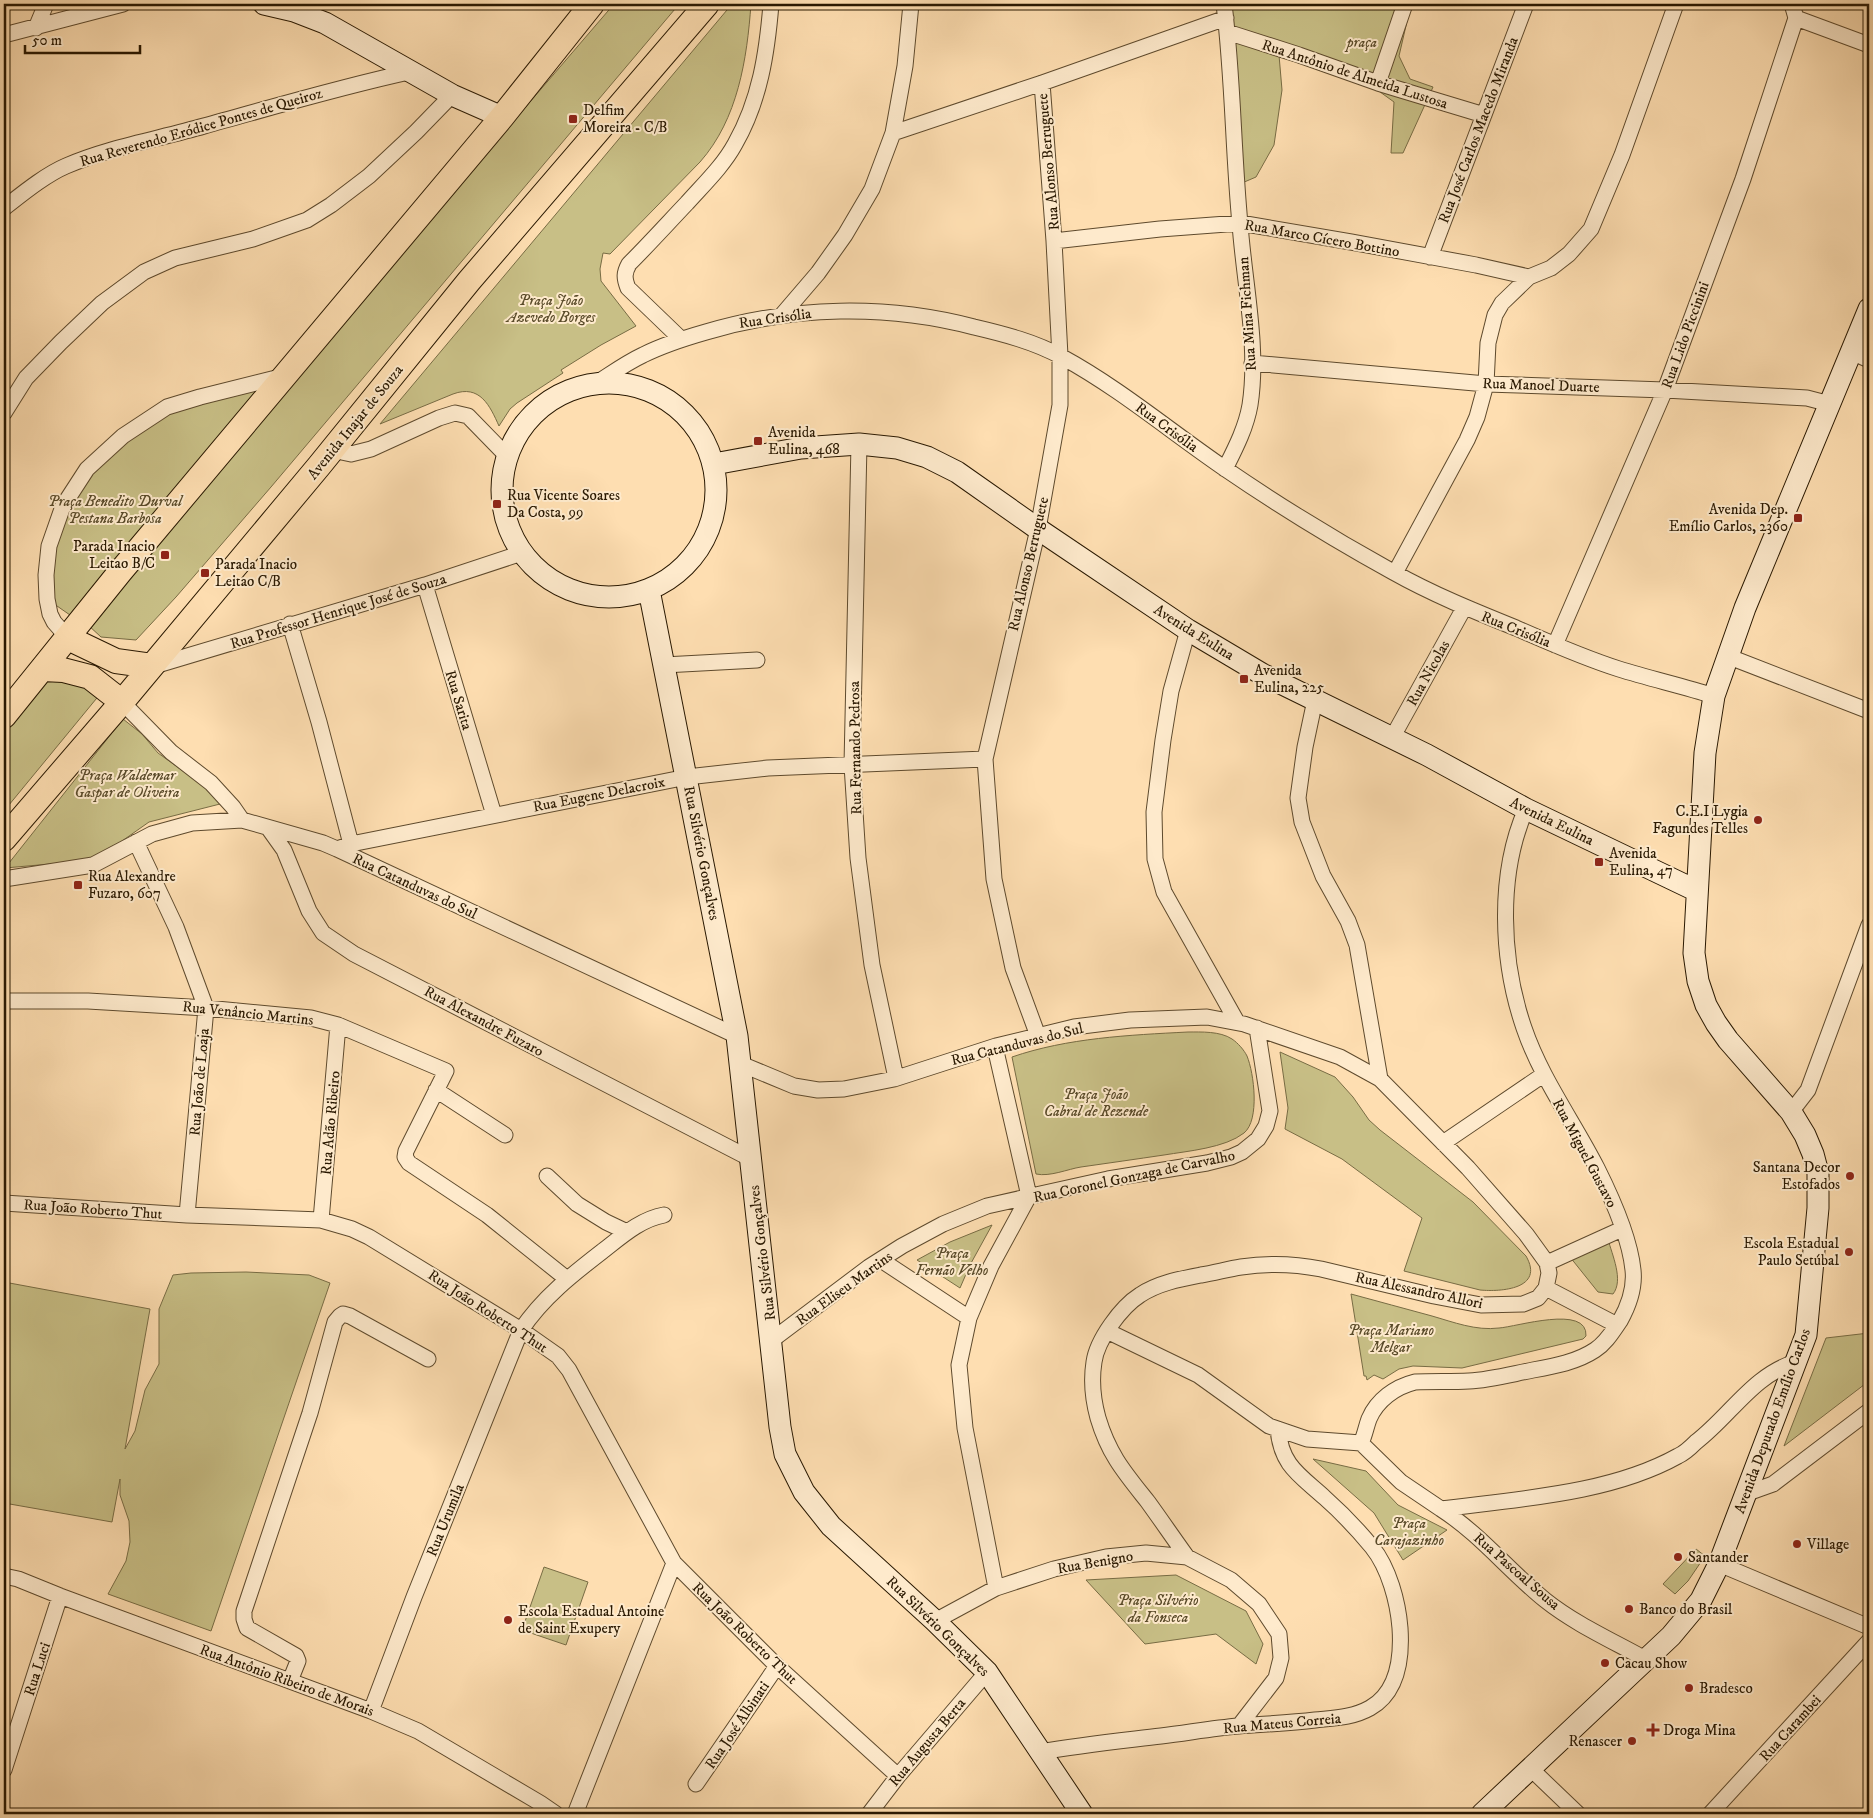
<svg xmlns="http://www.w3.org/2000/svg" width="1873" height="1818" viewBox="0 0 1873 1818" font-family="'IM FELL DW Pica',serif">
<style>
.green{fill:#c8bf86;stroke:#786c44}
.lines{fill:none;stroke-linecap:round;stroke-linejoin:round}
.street-casing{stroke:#5e4a2d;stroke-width:17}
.secondary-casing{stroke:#291801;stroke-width:23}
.primary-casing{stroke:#291801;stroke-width:26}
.street{stroke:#feeacc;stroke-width:15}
.secondary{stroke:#feeacc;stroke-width:21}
.primary{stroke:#fedeb1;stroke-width:24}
.poi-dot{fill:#8f2418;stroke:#feeacc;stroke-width:2}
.labels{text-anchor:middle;stroke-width:4;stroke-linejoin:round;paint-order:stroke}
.park-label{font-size:15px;font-style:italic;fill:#594a29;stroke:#feeacc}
.street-label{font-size:15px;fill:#291801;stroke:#feeacc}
.poi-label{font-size:15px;fill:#291801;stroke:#feeacc;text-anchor:start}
</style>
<rect width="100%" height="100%" fill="#fedeb1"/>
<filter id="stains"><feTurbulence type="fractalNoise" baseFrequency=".004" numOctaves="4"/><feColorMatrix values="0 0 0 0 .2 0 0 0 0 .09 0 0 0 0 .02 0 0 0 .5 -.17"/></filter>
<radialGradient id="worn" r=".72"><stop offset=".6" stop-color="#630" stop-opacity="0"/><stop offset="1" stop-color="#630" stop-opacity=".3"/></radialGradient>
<!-- green -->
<path class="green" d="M614,4H665L675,9L271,487L176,597L136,640L101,637L88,625L274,407L499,138Z
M732,4H751C747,59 738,119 700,162L610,254L603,253L600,269L601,281L636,326L601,345L561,370L563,373L517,403L510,409L499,426C490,406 480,384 453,394L380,424Z
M1223,4H1411L1399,56L1410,79L1433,87L1403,153H1391L1394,102L1369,84L1279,55L1282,90L1274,145L1256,177L1242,183Z
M284,376L80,622L47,599L46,575L79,482L167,407Z
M43,673L101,693L4,811V720Z
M123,719L142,734L158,753L204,786L220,804L149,822L95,860L5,868Z
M1188,1032C1201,1032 1220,1031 1232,1039C1238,1043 1244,1050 1247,1056C1254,1073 1260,1120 1244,1133C1225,1148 1188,1151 1164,1155C1137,1159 1109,1163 1081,1167C1068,1169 1050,1177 1036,1174L1012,1057C1067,1038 1129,1035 1188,1032Z
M1280,1052L1335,1077L1353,1097L1369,1120L1380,1130L1473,1202L1526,1256C1545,1289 1501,1292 1480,1290L1404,1271L1422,1218L1342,1159L1285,1129L1288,1108Z
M992,1225L970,1265L960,1288L917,1260L950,1242Z
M1608,1239C1612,1255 1624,1280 1613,1294L1598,1292L1570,1257Z
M246,1272L309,1275L330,1283L211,1631L108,1594L126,1561L130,1542L129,1521L120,1495V1479L112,1522L4,1503V1282L150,1309L125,1449L135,1431L145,1390L159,1364V1309L173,1275L191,1273Z
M1351,1294C1378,1301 1405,1309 1432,1316C1453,1322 1476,1331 1499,1328C1516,1327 1588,1304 1586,1336L1583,1339L1462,1368L1413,1366L1399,1369L1383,1379L1374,1375L1367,1380L1366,1376H1364Z
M1869,1333V1381L1784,1446L1826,1338Z
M1313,1459L1366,1471L1398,1505L1447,1530L1403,1560L1374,1513Z
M1696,1549L1705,1556L1688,1581L1675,1594L1663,1584Z
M544,1567L588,1582L566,1645L522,1630Z
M1176,1575L1246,1611L1263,1644L1256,1664L1216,1634L1145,1644L1086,1580Z"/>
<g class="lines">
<!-- street casing -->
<g class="street-casing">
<path id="street" d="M1224,4C1233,77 1233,150 1240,224C1244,282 1259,347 1250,405C1246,428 1235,449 1225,469
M1792,4L1796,18L1869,45
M36,28L46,4
M1227,32L1299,55L1378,83L1484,115
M4,35L123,4
M1378,83L1405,4
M893,133L1042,83L1226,18
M4,208C22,194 45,175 66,166C110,147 159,139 204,126C273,107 340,87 409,72
M1054,241L1160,229L1240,223L1351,242L1476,265L1529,277
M1430,257L1526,4
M782,315L818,273L845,235L872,189L893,133L905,66L911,4
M681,339L628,288C624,278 624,273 629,264C649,244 668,223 687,203C704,184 723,166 735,144C760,100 767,53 771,4
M1851,352L1869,360
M1252,363L1486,384L1665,390L1807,398L1830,404
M595,384C611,374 626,363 643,355C663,345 685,338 706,332C794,306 886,304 974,327C1004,334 1035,342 1062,357C1119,388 1170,431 1224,468C1278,505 1335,540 1393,572C1432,594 1474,611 1516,628C1550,643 1584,658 1619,669C1651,679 1683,686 1714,696
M4,413L26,378L61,342L102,303L144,272L175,258L253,239L307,220L331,205L369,176L416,132L452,95
M859,444L852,765L858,858L872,965L896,1078
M332,450L351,454L371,449L439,418L455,413L468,416L507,456
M1395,573L1467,440L1477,417L1486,384L1488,343L1495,315L1502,303L1529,277L1551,268L1569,254L1591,229L1622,155L1676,4
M425,585L494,815
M290,624L319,722L351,844
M1188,630L1171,691L1163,740L1154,812L1155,859L1164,892L1237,1022
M68,638L54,622L50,614L47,599L46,575L49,546L63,506L87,469L123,436L167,407L200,397L284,376
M1555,645L1665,390L1743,179L1796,18
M1727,656L1869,711
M664,665L757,660
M154,666L425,585L522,553
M122,702L171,752L211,783L233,807L242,820
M1392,738L1464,608
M1526,809C1497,875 1501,961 1524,1028C1541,1078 1573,1121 1597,1168C1611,1196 1630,1239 1633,1270C1635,1288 1629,1305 1620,1321C1613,1331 1606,1343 1595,1350C1577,1362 1555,1366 1533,1370C1512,1374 1490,1380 1469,1381C1451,1382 1433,1381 1415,1382C1395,1387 1377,1400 1369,1419C1366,1427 1365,1435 1361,1443L1401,1482L1441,1509C1517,1499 1610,1494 1678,1456C1685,1453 1691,1447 1696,1442C1731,1415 1753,1375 1796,1362
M269,829L284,850L309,911L323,933L354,954L751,1159
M136,842L176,927L206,1008L187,1215
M337,849L351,844L687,777L768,768L985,759
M4,879L93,865L152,834L192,823L242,820L323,843L337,849L737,1036
M4,1001H88L206,1008L311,1018L338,1025L446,1071L406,1151L405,1157L409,1163L487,1215L567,1279
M1038,1036L1013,968L994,879L985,759L1038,529L1060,405V356L1054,241L1042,83
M995,1047L1029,1196
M741,1064L794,1086L818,1090L844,1089L894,1079L996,1046L1074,1027L1130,1020L1207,1017L1244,1024L1340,1057L1380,1079
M436,1090L505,1135
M1791,1112L1808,1090L1869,925
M1443,1143L1543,1075
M547,1176L577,1204L606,1222L627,1232
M4,1203L187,1215L321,1220L352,1229L369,1237L521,1330L558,1356L569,1370L674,1563L777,1666L898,1776
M321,1220L338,1025
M881,1260L969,1318
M1547,1263L1622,1229
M1546,1288L1617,1325
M1107,1331L1198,1375L1269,1426L1307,1439L1361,1443
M772,1340L869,1267L902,1246L943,1224L987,1206L1108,1179L1207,1163L1231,1157L1242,1152L1258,1139L1266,1126L1270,1111L1257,1028
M1745,1494L1773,1484L1869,1411
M1441,1509C1480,1534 1509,1571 1545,1600C1575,1624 1613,1641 1647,1660
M1187,1557C1174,1539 1161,1520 1148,1502C1125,1473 1109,1455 1098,1418C1093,1400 1091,1381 1094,1362C1097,1340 1121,1307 1140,1295C1158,1283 1180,1279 1201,1275C1214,1273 1228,1269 1241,1267C1267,1263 1296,1264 1321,1269L1434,1296L1481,1305L1523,1304L1538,1298L1546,1288L1549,1273L1547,1263L1526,1234L1468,1168L1380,1079L1357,945L1348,921L1323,876L1302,822L1298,798L1305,747L1315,700
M1719,1564L1869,1627
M4,1576L18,1579L60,1596L371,1711L418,1731L540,1803L556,1814
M996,1588L965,1428L959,1365L969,1318L991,1266L1029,1196
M935,1621L996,1588L1054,1569L1106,1557L1146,1553L1187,1557L1231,1580L1259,1604L1279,1634L1281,1658L1276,1678L1239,1726
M290,1681L298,1661L296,1656L247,1628L244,1619V1611L310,1413L335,1322L340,1316L343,1314L350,1316L428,1359
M371,1711L414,1597L521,1330C543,1297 573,1274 604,1250C622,1236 641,1219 664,1215
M1041,1752C1081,1745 1120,1741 1161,1736C1187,1733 1213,1728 1239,1726C1265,1724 1290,1723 1315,1720C1334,1718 1352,1718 1370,1708C1398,1692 1402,1658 1400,1628C1398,1602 1389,1568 1372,1547C1358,1530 1342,1513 1325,1498C1300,1475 1281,1466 1278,1429
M1530,1768L1578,1814
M4,1770L60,1596
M696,1784L777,1666
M575,1814L674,1563
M869,1814L898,1776L987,1672
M1710,1814L1869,1641"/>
</g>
<!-- secondary casing -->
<g class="secondary-casing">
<path id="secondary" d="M264,4L294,11L325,23L452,95L502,117
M502 490a107 107 0 1 1 214 0a107 107 0 1 1-214 0Z
M714,464L801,448L859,444L897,448L927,457L957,472L1038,529L1188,630L1262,674L1427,755L1526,809L1697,891
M649,590L737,1036L780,1427L785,1454L804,1492L831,1526L935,1621L987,1672L1082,1814
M1482,1814L1671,1636L1701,1600L1719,1564L1806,1335L1818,1208V1173L1813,1154L1805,1135L1791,1112L1728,1040L1716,1023L1706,1005L1698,981L1694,953L1705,753L1714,696L1745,608L1869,309"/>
</g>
<!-- primary casing -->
<g class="primary-casing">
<path id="primary" d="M68,638L116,661L152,666
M43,669L63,670L90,677L122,702
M4,716L120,572L502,117L592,4
M4,839L122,702L319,466L469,281L707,4"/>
</g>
<!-- street -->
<use href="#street" class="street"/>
<!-- secondary -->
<use href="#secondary" class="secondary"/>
<!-- primary -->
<use href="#primary" class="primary"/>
</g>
<!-- markers -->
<g class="poi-dot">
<rect x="568" y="114" width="10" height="10" rx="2.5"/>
<rect x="753" y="436" width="10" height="10" rx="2.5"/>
<rect x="492" y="499" width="10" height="10" rx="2.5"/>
<rect x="1793" y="513" width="10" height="10" rx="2.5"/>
<rect x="160" y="550" width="10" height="10" rx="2.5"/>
<rect x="200" y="568" width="10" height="10" rx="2.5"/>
<rect x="1239" y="674" width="10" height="10" rx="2.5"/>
<circle cx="1758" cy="820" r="5"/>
<rect x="1594" y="857" width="10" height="10" rx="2.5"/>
<rect x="73" y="880" width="10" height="10" rx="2.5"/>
<circle cx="1850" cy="1176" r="5"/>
<circle cx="1849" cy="1252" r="5"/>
<circle cx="1797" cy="1544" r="5"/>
<circle cx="1678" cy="1557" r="5"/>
<circle cx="1629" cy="1609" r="5"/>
<circle cx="508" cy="1620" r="5"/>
<circle cx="1605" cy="1663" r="5"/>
<circle cx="1689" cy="1688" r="5"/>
<path d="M1650.5 1722.5h5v5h5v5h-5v5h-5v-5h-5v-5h5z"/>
<circle cx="1632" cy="1741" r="5"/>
</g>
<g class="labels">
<!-- park labels -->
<g class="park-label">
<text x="1362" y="47">praça</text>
<text x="551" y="305">Praça João<tspan x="551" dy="17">Azevedo Borges</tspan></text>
<text x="115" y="506">Praça Benedito Durval<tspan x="115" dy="17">Pestana Barbosa</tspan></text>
<text x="127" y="780">Praça Waldemar<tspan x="127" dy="17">Gaspar de Oliveira</tspan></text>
<text x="1096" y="1099">Praça João<tspan x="1096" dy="17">Cabral de Rezende</tspan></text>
<text x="952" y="1258">Praça<tspan x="952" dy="17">Fernão Velho</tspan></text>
<text x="1391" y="1335">Praça Mariano<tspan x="1391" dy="17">Melgar</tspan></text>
<text x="1409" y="1528">Praça<tspan x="1409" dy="17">Carajazinho</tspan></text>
<text x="1158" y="1605">Praça Silvério<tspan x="1158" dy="17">da Fonseca</tspan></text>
</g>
<!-- street labels -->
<g class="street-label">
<text transform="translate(1355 74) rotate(18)" y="5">Rua Antônio de Almeida Lustosa</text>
<text transform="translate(201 127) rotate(-16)" y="5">Rua Reverendo Eródice Pontes de Queiroz</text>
<text transform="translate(1478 130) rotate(-69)" y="5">Rua José Carlos Macedo Miranda</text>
<text transform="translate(1048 162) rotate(-95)" y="5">Rua Alonso Berruguete</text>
<text transform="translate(1322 238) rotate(10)" y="5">Rua Marco Cícero Bottino</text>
<text transform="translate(1247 314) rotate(-94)" y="5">Rua Mina Fichman</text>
<text transform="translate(775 318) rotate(-8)" y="5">Rua Crisólia</text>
<text transform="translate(1685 335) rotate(-70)" y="5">Rua Lido Piccinini</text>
<text transform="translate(1541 385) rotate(2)" y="5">Rua Manoel Duarte</text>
<text transform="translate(355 422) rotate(-51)" y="5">Avenida Inajar de Souza</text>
<text transform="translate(1167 427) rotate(36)" y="5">Rua Crisólia</text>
<text transform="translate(1028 564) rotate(-77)" y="5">Rua Alonso Berruguete</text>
<text transform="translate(338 611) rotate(-17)" y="5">Rua Professor Henrique José de Souza</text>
<text transform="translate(1516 629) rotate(22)" y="5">Rua Crisólia</text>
<text transform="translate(1194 632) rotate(32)" y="5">Avenida Eulina</text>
<text transform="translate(1428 673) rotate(-61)" y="5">Rua Nicolas</text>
<text transform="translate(459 700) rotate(73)" y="5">Rua Sarita</text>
<text transform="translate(855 748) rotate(-91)" y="5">Rua Fernando Pedrosa</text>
<text transform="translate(599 794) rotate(-11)" y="5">Rua Eugene Delacroix</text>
<text transform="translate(1552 821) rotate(26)" y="5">Avenida Eulina</text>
<text transform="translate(702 853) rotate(79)" y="5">Rua Silvério Gonçalves</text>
<text transform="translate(415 886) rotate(25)" y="5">Rua Catanduvas do Sul</text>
<text transform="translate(248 1013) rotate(6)" y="5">Rua Venâncio Martins</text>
<text transform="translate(484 1021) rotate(28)" y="5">Rua Alexandre Fuzaro</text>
<text transform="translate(1017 1044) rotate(-14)" y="5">Rua Catanduvas do Sul</text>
<text transform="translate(199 1082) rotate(-85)" y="5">Rua João de Loaja</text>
<text transform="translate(330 1123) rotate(-85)" y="5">Rua Adão Ribeiro</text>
<text transform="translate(1585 1153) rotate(62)" y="5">Rua Miguel Gustavo</text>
<text transform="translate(1134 1176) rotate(-12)" y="5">Rua Coronel Gonzaga de Carvalho</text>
<text transform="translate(93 1209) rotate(4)" y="5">Rua João Roberto Thut</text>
<text transform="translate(762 1253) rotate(-97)" y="5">Rua Silvério Gonçalves</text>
<text transform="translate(844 1288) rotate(-36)" y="5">Rua Eliseu Martins</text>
<text transform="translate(1419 1290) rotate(12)" y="5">Rua Alessandro Allori</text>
<text transform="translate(488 1311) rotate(33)" y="5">Rua João Roberto Thut</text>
<text transform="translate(1772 1421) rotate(-70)" y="5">Avenida Deputado Emílio Carlos</text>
<text transform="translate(445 1520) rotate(-68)" y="5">Rua Urumila</text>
<text transform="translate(1095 1562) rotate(-10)" y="5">Rua Benigno</text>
<text transform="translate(1517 1571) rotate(41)" y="5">Rua Pascoal Sousa</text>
<text transform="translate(938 1626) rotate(44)" y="5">Rua Silvério Gonçalves</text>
<text transform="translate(745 1633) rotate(44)" y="5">Rua João Roberto Thut</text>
<text transform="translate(37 1669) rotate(-72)" y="5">Rua Luci</text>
<text transform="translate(287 1680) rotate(20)" y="5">Rua Antônio Ribeiro de Morais</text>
<text transform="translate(1282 1723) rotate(-5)" y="5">Rua Mateus Correia</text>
<text transform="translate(737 1725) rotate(-56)" y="5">Rua José Albinati</text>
<text transform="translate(1790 1728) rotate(-48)" y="5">Rua Carambei</text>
<text transform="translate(927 1742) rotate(-50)" y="5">Rua Augusta Berta</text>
</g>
<!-- poi labels -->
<g class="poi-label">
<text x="583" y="115">Delfim<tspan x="583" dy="17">Moreira - C/B</tspan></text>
<text x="768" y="437">Avenida<tspan x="768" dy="17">Eulina, 468</tspan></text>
<text x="507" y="500">Rua Vicente Soares<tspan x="507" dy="17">Da Costa, 99</tspan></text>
<text x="1788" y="514" text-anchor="end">Avenida Dep.<tspan x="1788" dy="17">Emílio Carlos, 2360</tspan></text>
<text x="155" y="551" text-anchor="end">Parada Inacio<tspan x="155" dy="17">Leitao B/C</tspan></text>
<text x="215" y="569">Parada Inacio<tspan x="215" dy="17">Leitao C/B</tspan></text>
<text x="1254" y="675">Avenida<tspan x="1254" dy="17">Eulina, 225</tspan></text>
<text x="1748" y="816" text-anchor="end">C.E.I Lygia<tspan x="1748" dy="17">Fagundes Telles</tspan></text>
<text x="1609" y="858">Avenida<tspan x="1609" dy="17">Eulina, 47</tspan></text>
<text x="88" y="881">Rua Alexandre<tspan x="88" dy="17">Fuzaro, 607</tspan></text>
<text x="1840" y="1172" text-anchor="end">Santana Decor<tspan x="1840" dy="17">Estofados</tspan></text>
<text x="1839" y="1248" text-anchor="end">Escola Estadual<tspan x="1839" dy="17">Paulo Setúbal</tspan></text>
<text x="1807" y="1549">Village</text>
<text x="1688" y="1562">Santander</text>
<text x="1639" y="1614">Banco do Brasil</text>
<text x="518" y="1616">Escola Estadual Antoine<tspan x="518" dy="17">de Saint Exupery</tspan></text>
<text x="1615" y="1668">Cacau Show</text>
<text x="1699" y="1693">Bradesco</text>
<text x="1663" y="1735">Droga Mina</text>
<text x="1622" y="1746" text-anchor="end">Renascer</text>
</g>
</g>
<!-- margin -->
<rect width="1873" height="1818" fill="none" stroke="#fedeb1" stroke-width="20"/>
<rect x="5" y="5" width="1863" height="1808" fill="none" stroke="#291801" stroke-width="2.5"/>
<rect x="10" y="10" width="1853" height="1798" fill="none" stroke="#291801"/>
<!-- scale -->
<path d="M25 45v8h115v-8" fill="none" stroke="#291801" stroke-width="2.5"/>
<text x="32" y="45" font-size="15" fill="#291801" stroke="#feeacc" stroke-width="4" paint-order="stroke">50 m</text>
<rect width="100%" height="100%" filter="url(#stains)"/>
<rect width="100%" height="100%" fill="url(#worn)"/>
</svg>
